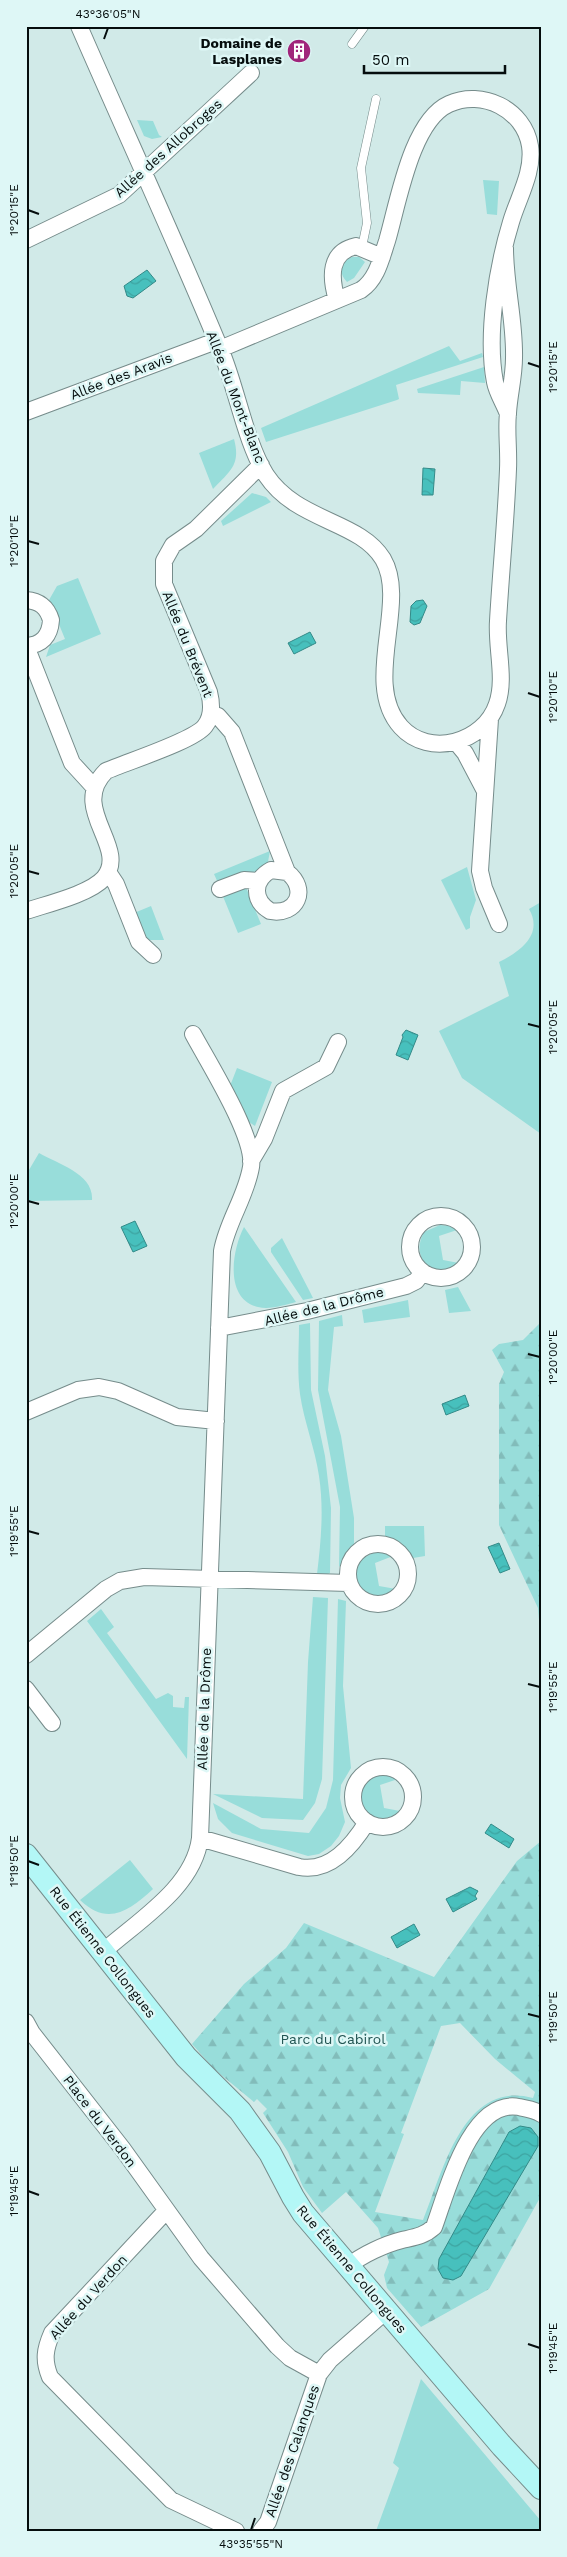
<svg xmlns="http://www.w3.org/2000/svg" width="567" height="2557" viewBox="0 0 567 2557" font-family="'Work Sans',sans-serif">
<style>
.green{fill:#98ddda}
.forest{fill:url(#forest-firs);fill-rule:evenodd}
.water{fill:url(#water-waves);stroke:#338a88}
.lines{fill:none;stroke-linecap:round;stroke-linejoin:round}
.lane-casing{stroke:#768c8b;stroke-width:9}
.street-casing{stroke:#768c8b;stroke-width:18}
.secondary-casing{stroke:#768c8b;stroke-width:24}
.lane{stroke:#fff;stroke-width:8}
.street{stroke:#fff;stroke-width:16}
.secondary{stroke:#b3f7f6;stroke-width:22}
.ticks{fill:none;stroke:#050d0d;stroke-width:2}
.labels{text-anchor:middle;stroke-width:5;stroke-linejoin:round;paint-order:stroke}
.poi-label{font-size:14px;font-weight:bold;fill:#050d0d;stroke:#def7f6;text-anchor:end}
.street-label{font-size:14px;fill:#050d0d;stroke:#def7f6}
.park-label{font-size:14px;fill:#225553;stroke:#def7f6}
.neatline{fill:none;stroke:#050d0d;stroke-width:2}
.ticks-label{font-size:12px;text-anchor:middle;fill:#050d0d}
</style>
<defs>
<pattern id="forest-firs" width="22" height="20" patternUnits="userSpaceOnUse" patternTransform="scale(1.25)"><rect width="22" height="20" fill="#98ddda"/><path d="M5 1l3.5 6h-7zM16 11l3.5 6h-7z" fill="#82bcba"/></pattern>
<pattern id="water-waves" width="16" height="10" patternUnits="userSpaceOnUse" patternTransform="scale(1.25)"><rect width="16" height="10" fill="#47c0bd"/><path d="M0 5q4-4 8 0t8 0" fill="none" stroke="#3da4a1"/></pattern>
</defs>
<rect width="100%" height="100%" fill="#d1eae8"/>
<!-- green -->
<path class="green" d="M137,120L153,121L159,135L162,137L152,139L144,136Z
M483,180L499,181L497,215L487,214Z
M352,257H359L365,262L354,278L347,282C338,273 340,262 352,257Z
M449,346L460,361L482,353L483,357L396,385L399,399L397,400L266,442L261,428Z
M484,367L485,383L461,381L460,395L418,393L417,389Z
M234,439C241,465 230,471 213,489L199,453Z
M252,493L266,497L271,502L223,526L221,521Z
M78,578L101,634L46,657L50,645L65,639L49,600L57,586Z
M270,851L267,867L219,885L214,874Z
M467,867L476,900L470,917V928L466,930L441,880Z
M245,885L261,924L238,933L222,894Z
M541,902V1134L462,1078L439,1031L509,996L499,962C519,952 544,935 529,909Z
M151,906L164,940H145L134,913Z
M237,1068L272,1082L255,1126L249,1122L230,1086Z
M39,1153C58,1164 94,1174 92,1200L26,1201V1175Z
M440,1225L449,1226L457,1230L439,1236L443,1260L459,1263C435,1282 409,1259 424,1232Z
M244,1227L296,1302C284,1305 270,1310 258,1307C224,1299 232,1250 244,1227Z
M282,1238L309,1290L313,1298L303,1300L271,1252V1248Z
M458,1287L471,1311L449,1313L445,1290Z
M408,1300L410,1317L364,1323L362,1310Z
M342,1315L343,1326L334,1327L328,1390L341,1436L354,1518V1545L348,1552L339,1567L340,1507L318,1390L319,1321Z
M310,1323L311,1390L325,1456L331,1508L330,1573L326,1575L317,1574C321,1541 324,1509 319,1476C315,1448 304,1422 300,1394C297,1372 299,1348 299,1325Z
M385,1526H424L425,1556L413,1558L401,1543L385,1536Z
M377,1551L386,1552L393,1556L375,1563L379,1586L396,1589C378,1602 361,1596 355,1575L361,1559Z
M313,1597L328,1598L322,1779L315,1803L303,1820L262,1818L213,1794L303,1799L308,1662Z
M338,1599L346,1601L343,1686L351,1768L341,1785L340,1798L345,1822L339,1836L331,1846L319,1854L308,1856L232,1833L218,1819L213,1803L261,1829L309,1833L326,1808L333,1780Z
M101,1609L114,1627L107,1633L156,1699L168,1693L173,1696V1707L184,1708L185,1697H189L187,1759L87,1621Z
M381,1773L391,1774L398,1779L380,1785L384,1808L400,1811C376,1831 351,1808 366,1781Z
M130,1860L153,1889C130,1910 108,1927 80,1900Z
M421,2379L541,2521V2531H376L399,2468L393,2463Z"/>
<!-- forest -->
<path class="forest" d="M541,1322V1644L538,1608L499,1525V1384L504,1372L492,1350L499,1344L523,1340Z
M541,1841V2196L489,2289L421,2327L387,2288L384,2275L389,2262L378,2228L346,2192L322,2213L303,2187L288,2152L263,2113L267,2109L257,2099L254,2102L214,2069L192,2044L244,1984L286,1948L304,1923L434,1977L517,1861ZM460,2023L495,2059L535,2092L533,2098C463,2079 443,2172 423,2220L375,2212L404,2134L401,2133L441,2026Z"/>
<!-- water -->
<path class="water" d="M147,270L156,281L133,298L127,296L124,286Z
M423,468L435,469L433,495H422Z
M423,600L427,606L420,623L414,625L410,622L411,606L416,601Z
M310,632L316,643L294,654L288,643Z
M406,1030L418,1035L408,1060L396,1055L403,1037L402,1035Z
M135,1221L147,1246L133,1252L121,1227Z
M465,1395L469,1406L446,1415L442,1404Z
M499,1543L510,1569L500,1573L488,1547Z
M491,1824L514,1839L509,1848L485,1833Z
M470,1887L478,1891L475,1896L477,1899L453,1912L446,1899Z
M414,1924L420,1935L397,1948L391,1937Z
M520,2126L531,2128L538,2137V2146L461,2276L453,2280L443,2278L438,2269L439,2259L509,2132Z"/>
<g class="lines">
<!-- lane casing -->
<g class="lane-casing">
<path id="lane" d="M352,44L365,26
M362,247L367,223L361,168L376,99"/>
</g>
<!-- street casing -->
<g class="street-casing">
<path id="street" d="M79,26C126,134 176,242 221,351C237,389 245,441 266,475C297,522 359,520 383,559C409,603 361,683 401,727C429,758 484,743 497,704C506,679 496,648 498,621C501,570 506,520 508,469C509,450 506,431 508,413C509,395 514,377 514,358C515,321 505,285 505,248
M26,240L119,195L251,73
M337,300C330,277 329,252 356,246L382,257
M220,349L361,290C377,279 381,259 387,241C398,204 411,121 449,104C482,89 524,109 530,146C534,172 518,198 511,222C497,268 486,335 495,382C497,393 504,403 508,414
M26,412L216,341
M26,600C40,601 47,607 51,620C50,636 42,645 26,646
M26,646L72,763L94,787
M211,714L218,716L232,732L287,872C309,889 297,916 270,911C252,900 253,880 271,870L287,872
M490,719L480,871L484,888L499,924
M456,742L465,753L485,791
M108,872L116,884L139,942L153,955
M220,889L244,880L259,881
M26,911C47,904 90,894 104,878C130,847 68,809 106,771C126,762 194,741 205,726C213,716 212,704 209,692L164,584V561L173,545L196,529L261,465
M251,1161L264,1139L283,1091L326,1067L338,1042
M410 1247a31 31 0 1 1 62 0a31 31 0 1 1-62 0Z
M219,1328L307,1311L406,1286L416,1281L423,1272
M26,1412L78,1390L99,1387L118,1391L177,1417L216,1421
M348 1574a30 30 0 1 1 60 0a30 30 0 1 1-60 0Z
M26,1655L106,1589L120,1581L144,1577L349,1583
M26,1689L52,1723
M353 1797a30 30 0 1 1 60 0a30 30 0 1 1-60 0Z
M200,1838L299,1867C330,1873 352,1846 367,1822
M104,1951C139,1920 194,1887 200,1838L222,1251C227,1222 246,1197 251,1167C256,1138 208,1062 193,1034
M26,2022L32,2033L122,2148L201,2258L277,2346L290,2358L319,2374
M166,2211L52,2333C45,2349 43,2360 50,2377L171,2500L236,2531
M349,2266C361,2255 386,2244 402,2240C415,2237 424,2236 434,2227C447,2192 470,2098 519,2107C527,2109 534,2109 541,2114
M261,2531L268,2522L319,2374L330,2360L387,2310"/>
</g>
<!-- secondary casing -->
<g class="secondary-casing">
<path id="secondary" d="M26,1855L186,2057L240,2111L270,2153L293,2197L303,2213L502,2446L541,2488"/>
</g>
<!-- lane -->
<use href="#lane" class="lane"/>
<!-- street -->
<use href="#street" class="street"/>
<!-- secondary -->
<use href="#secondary" class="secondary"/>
</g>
<!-- ticks -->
<path class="ticks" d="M104,39L108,28M28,210L39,214M528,363L540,367M28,541L39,544M528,693L540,697M28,871L39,874M528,1024L540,1027M28,1201L39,1204M528,1354L540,1357M28,1531L39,1534M528,1684L540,1687M28,1861L39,1865M528,2014L540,2017M28,2191L39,2195M528,2344L540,2348M251,2530L255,2518"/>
<!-- icons -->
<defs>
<g id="building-disc" transform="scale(1.25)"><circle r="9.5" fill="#a0257b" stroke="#def7f6"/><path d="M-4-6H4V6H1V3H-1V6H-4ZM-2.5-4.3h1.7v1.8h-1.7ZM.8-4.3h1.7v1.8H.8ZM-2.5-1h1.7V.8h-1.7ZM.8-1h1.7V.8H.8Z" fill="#fff"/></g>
</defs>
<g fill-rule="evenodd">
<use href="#building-disc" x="299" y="51"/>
</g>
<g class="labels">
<!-- poi labels -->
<g class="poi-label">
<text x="282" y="48">Domaine de<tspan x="282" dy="16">Lasplanes</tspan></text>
</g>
<!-- street labels -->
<g class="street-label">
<text transform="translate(168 148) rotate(-42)" y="5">Allée des Allobroges</text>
<text transform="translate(121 376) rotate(-21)" y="5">Allée des Aravis</text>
<text transform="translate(236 397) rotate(69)" y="5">Allée du Mont-Blanc</text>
<text transform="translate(188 644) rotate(68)" y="5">Allée du Brévent</text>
<text transform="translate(324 1306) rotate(-14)" y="5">Allée de la Drôme</text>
<text transform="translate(204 1709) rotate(-88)" y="5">Allée de la Drôme</text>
<text transform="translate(103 1952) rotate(52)" y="5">Rue Étienne Collongues</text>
<text transform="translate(100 2121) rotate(53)" y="5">Place du Verdon</text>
<text transform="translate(352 2269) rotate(50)" y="5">Rue Étienne Collongues</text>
<text transform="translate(88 2297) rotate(-48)" y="5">Allée du Verdon</text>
<text transform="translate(292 2451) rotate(-71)" y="5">Allée des Calanques</text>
</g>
<!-- park labels -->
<g class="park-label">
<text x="333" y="2044">Parc du Cabirol</text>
</g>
</g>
<!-- border -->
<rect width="567" height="2557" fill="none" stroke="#def7f6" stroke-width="55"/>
<!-- scale -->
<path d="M364 65v8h141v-8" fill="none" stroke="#050d0d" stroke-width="2.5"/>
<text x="372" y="65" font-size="15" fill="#050d0d" stroke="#def7f6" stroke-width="4" paint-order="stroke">50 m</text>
<rect x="28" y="28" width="512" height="2502" class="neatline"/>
<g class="ticks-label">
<text x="108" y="18">43°36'05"N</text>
<text transform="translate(14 210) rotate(-90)" y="4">1°20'15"E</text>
<text transform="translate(553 367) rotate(-90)" y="4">1°20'15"E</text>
<text transform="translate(14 541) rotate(-90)" y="4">1°20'10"E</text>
<text transform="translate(553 697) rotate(-90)" y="4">1°20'10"E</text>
<text transform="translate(14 871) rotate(-90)" y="4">1°20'05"E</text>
<text transform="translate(553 1027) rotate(-90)" y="4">1°20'05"E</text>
<text transform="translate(14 1201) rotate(-90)" y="4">1°20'00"E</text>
<text transform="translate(553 1357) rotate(-90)" y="4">1°20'00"E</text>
<text transform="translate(14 1531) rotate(-90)" y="4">1°19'55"E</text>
<text transform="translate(553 1687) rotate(-90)" y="4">1°19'55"E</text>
<text transform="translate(14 1861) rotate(-90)" y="4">1°19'50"E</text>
<text transform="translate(553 2017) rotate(-90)" y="4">1°19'50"E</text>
<text transform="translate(14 2191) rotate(-90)" y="4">1°19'45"E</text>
<text transform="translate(553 2348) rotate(-90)" y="4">1°19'45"E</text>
<text x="251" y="2548">43°35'55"N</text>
</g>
</svg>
